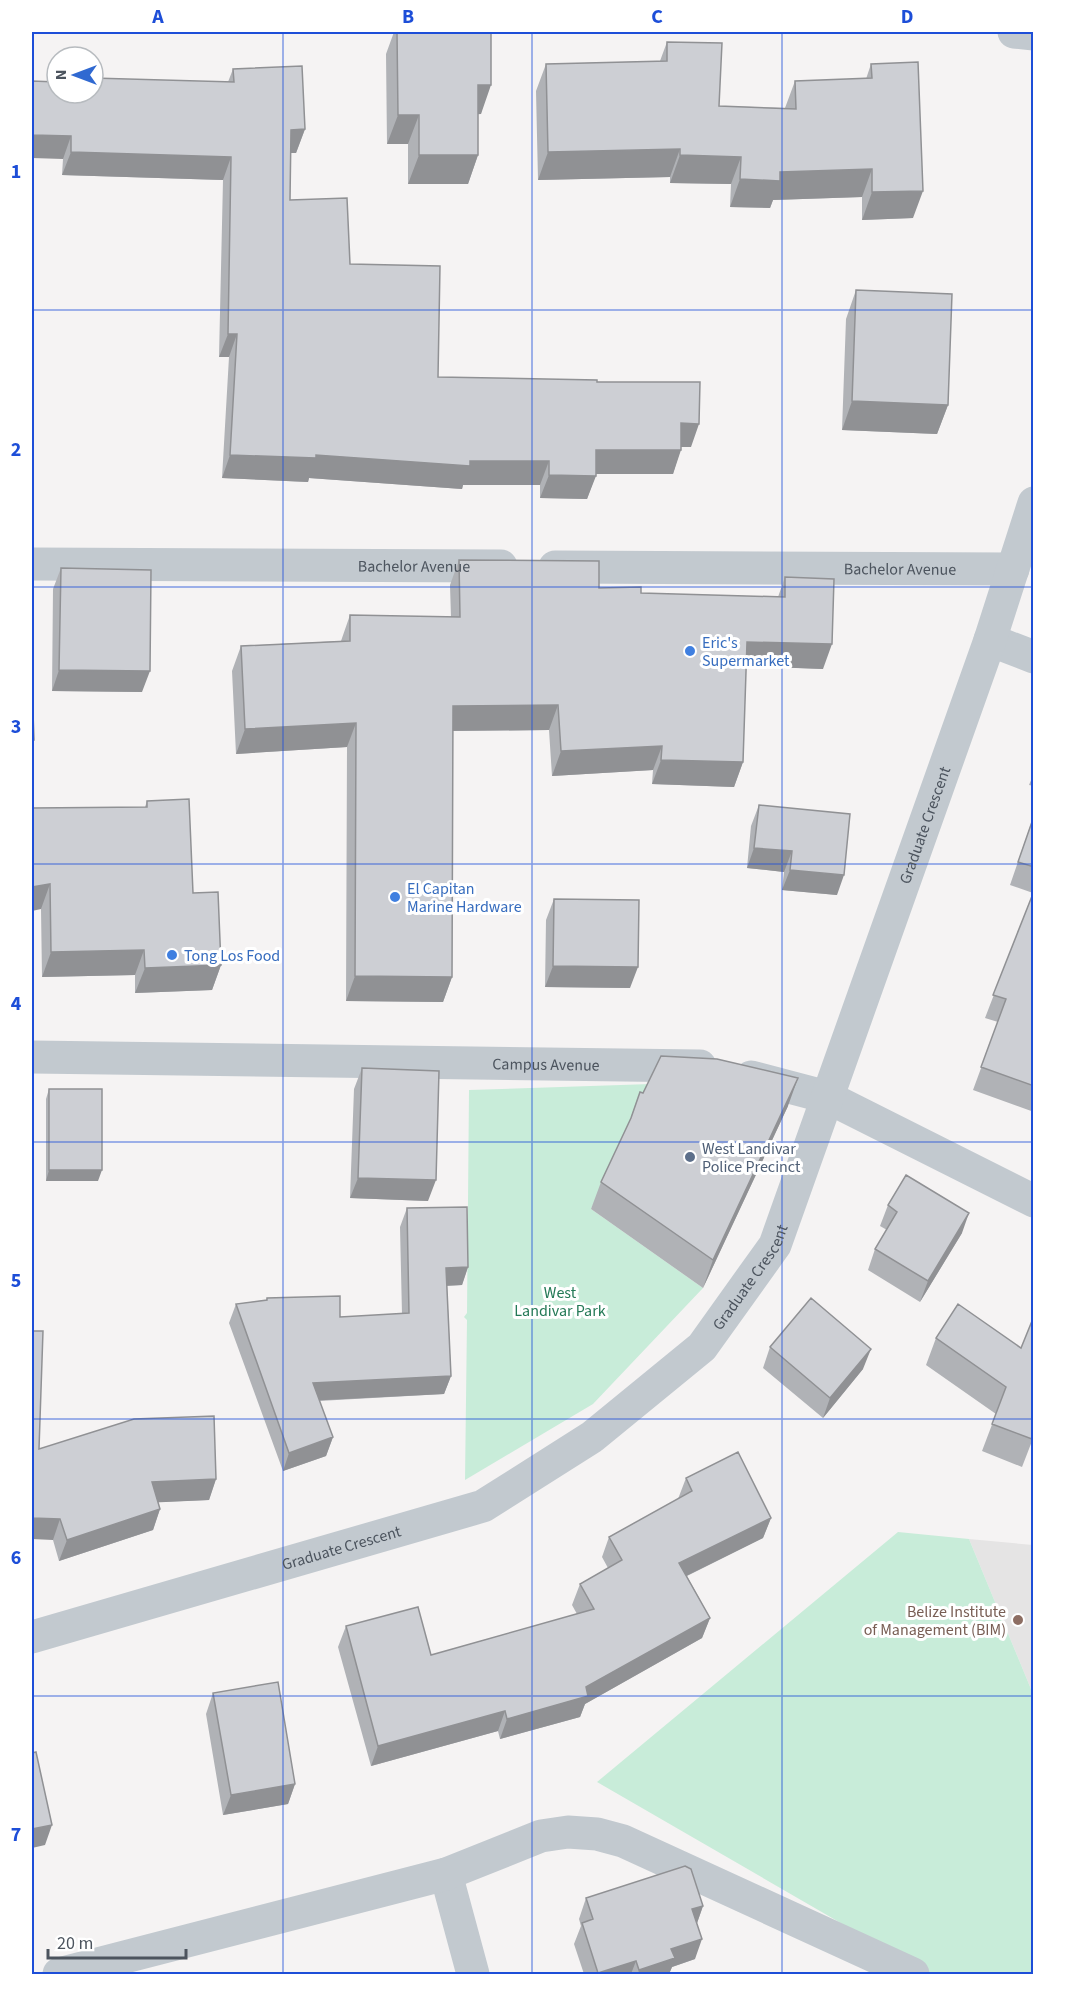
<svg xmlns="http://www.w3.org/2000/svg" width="1065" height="2006" viewBox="0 0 1065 2006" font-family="'Source Sans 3',sans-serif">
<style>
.education{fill:#e5e4e4}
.green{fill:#c8ecd9}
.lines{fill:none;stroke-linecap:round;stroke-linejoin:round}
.minor{stroke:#c2c9cf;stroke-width:33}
.wall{fill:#b0b2b6}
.shaded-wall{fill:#909194}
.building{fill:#cdcfd4;stroke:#909194;stroke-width:1.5}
.grid{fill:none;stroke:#1d4ed8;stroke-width:1.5;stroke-opacity:0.55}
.shop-dot{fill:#3f7fe0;stroke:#fff;stroke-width:2}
.service-dot{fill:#5c6f8a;stroke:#fff;stroke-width:2}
.education-dot{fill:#8d6e63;stroke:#fff;stroke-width:2}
.labels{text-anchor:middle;stroke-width:6;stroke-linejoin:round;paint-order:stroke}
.street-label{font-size:16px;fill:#4c545e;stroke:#fff}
.shop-label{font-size:16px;fill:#366cbe;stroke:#fff;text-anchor:start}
.service-label{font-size:16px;fill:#4e5e75;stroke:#fff;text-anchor:start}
.park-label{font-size:16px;fill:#237956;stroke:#fff}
.education-label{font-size:16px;fill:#785e54;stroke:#fff;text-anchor:end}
.neatline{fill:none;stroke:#1d4ed8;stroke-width:2}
.grid-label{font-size:20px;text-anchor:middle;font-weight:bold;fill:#1d4ed8}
</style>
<rect width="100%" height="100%" fill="#f5f3f3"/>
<!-- education -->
<path class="education" d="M969,1539L1033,1545V1694Z"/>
<!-- green -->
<path class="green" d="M651,1084L591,1209L703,1288L593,1404L465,1480L467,1320L464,1317L467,1313L469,1090Z
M898,1532L969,1539L1033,1694V1974H929L597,1782Z"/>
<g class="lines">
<!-- minor -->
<g class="minor">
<path d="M1014,32L1034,34"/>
<path id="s1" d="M32,564L501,566"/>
<path id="s2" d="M555,567L1013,569"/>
<path d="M990,640L1034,657"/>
<path id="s3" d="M32,1057L700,1066"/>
<path d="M751,1077L827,1097L1034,1201"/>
<path id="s4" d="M32,1637L483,1506L592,1437L702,1347L775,1245L990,640L1034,503"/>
<path d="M446,1874L473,1974"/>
<path d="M59,1974L446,1874L541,1836L568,1832L597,1834L623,1841L913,1974"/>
</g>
</g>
<!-- wall -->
<path class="wall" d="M394,32H491L481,114H478V155L468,184H408V144H387L386,54Z
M667,42L719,106L785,108L795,81L866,79L871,64L913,218L862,220V197L773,200L770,208L730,207L731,184L670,183V177L538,180L536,91L546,64L660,61Z
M233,69L305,129L296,153H290V200L350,264L438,377L597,382L691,447H681L673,474H596L587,499L540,498V485H463L462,489L309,478L308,482L222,478L229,357H219L223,180L62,175L63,159L32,81L228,82Z
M856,290L948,405L937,434L842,430L846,319Z
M459,560L599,588L641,593L778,597L785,577L823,669L746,666L743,762L734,787L652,784L653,770L552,776L549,730L453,731L452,977L443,1002L346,1001L347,747L236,754L232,671L241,646L341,641L350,615L451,617L450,585Z
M61,568L142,692L52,691L53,589Z
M1034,773V786L1029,785Z
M147,801L193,893L221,965L212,990L135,993V975L42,977L41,909L32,808L145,807Z
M759,805L837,895L782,890L784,872L747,868L751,826Z
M1034,815V1112L973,1090L998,1022L985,1018L1033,893L1010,885Z
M554,899L630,988L545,987L546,920Z
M362,1068L428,1201L350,1198L354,1089Z
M49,1089L98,1181H46V1099Z
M640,1092L643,1093L788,1106L703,1288L591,1209L601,1182L628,1125Z
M888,1205L962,1233L920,1302L868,1270L875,1249L887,1230L880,1226Z
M407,1208L468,1267L462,1285L447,1286L451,1376L444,1394L319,1401L333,1437L326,1456L283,1471L229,1323L236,1304L266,1300L267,1298L340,1317L402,1314L400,1227Z
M936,1338L1021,1348L1034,1436L1022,1467L982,1451L996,1414L926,1365Z
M770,1347L863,1369L823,1418L763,1368Z
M39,1449L216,1479L209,1500L158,1502L160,1509L153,1530L59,1561L53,1540Z
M686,1478L771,1518L763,1538L687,1576L710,1618L702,1638L585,1704L580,1717L500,1739L498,1731L371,1766L338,1647L346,1626L431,1655L577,1614L572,1605L580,1584L608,1568L602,1557L609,1537L678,1499Z
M213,1693L295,1784L288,1804L223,1815L206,1714Z
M586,1898L703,1906L697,1923L695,1959L672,1967L669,1974H584L574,1944L581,1926L579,1919Z"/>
<!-- shaded-wall -->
<path class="shaded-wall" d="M478,85H491L481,114L467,115Z
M398,115H419L408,144H387Z
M305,129L296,153H282L291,130Z
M32,135L71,136L63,159L32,158Z
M680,149L670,177L538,180L548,152Z
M71,152L231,157L223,180L62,175Z
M419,155H478L468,184H408Z
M680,155L741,157L731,184L670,183Z
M872,169L862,197L773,200L770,208L730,207L740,179L780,172Z
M923,191L913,218L862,220L872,192Z
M228,334H237L229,357H219Z
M852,401L948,405L937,434L842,430Z
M681,423L699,424L691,447H673Z
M596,450H681L673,474H588Z
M230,455H316L470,461H549L540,485H463L462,489L309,478L308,482L222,478Z
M549,475L596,476L587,499L540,498Z
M747,642L832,644L823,669L738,666Z
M59,670L150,671L142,692L52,691Z
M558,705L549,730L444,731L453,706Z
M356,723L347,747L236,754L245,729Z
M662,746L653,770L552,776L561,751Z
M661,760L743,762L734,787L652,784Z
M754,848L792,851L784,872L747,868Z
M790,870L844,875L837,895L782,890Z
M50,884L41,909L32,911V887Z
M144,950L135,975L42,977L51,952Z
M221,965L212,990L135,993L145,968Z
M553,966L638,967L630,988L545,987Z
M355,976L452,977L443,1002L346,1001Z
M798,1078L788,1106L703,1288L713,1260Z
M49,1170H102L98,1181H46Z
M358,1178L436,1180L428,1201L350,1198Z
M969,1213L962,1233L920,1302L928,1281Z
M468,1267L462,1285L439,1286L446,1268Z
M871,1349L863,1369L823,1418L830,1398Z
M451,1376L444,1394L306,1401L313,1383Z
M333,1437L326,1456L283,1471L289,1453Z
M216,1479L209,1500L144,1503L152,1482Z
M160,1509L153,1530L59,1561L67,1540Z
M32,1518L60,1519L53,1540L32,1539Z
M771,1518L763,1538L672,1583L679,1563Z
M710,1618L702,1638L585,1704L580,1717L500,1739L507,1719L586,1687Z
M505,1711L498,1731L371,1766L378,1746Z
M295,1784L288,1804L223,1815L231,1795Z
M52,1825L45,1845L32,1848V1829Z
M703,1906L696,1926L692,1909Z
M702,1939L695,1959L672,1967L669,1974H638L639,1970L671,1949Z
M636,1961L631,1974H597L598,1973Z"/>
<!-- building -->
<path class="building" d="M397,32H491V85H478V155H419V115H398Z
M667,42L722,43L719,106L796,109L795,81L872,78L871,64L918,62L923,191L872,192V169L780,172V181L740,179L741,157L680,155V149L548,152L546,64L667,61Z
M302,66L305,129L291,130L290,200L347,198L350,264L440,266L438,377L597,380V382H700L699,424L681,423V450H596V476L549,475V461H470V466L316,455V458L230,455L237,334H228L231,157L71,152V136L32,135V81L57,82V93H93V78L234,82L233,69Z
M856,290L952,294L948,405L852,401Z
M459,560L599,561V588L641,587V593L785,597V577L834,579L832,644L747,642L743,762L661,760L662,746L561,751L558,705L453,706L452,977L355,976L356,723L245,729L241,646L350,641V615L460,617Z
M61,568L151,570L150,671L59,670Z
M32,685L34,740H32Z
M189,799L193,893L218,892L221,965L145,968L144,950L51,952L50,884L32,887V808L147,807V801Z
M759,805L850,814L844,875L790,870L792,851L754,848Z
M1034,816V867L1018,862Z
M1034,891V1086L981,1067L1006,999L993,995Z
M554,899L639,900L638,967L553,966Z
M661,1056L717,1059L798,1078L713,1260L601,1182L631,1118L640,1092L643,1093Z
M362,1068L439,1071L436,1180L358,1178Z
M49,1089H102V1170H49Z
M32,1142H33L32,1174Z
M906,1175L969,1213L928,1281L875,1249L897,1212L888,1205Z
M467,1207L468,1267L446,1268L451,1376L313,1383L333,1437L289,1453L236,1304L267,1300V1298L340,1296V1317L409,1313L407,1208Z
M811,1298L871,1349L830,1398L770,1347Z
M958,1304L1021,1348L1034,1316V1435L1032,1439L992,1424L1006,1387L936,1338Z
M32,1331H43L39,1449L134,1419L214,1416L216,1479L152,1482L160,1509L67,1540L60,1519L32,1518Z
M738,1452L771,1518L679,1563L710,1618L586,1687L588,1696L507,1719L505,1711L378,1746L346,1626L418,1607L431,1655L594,1609L580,1584L622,1560L609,1537L692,1491L686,1478Z
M278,1682L295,1784L231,1795L213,1693Z
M36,1752L52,1825L32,1829V1753Z
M685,1866L691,1869L703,1906L692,1909L702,1939L671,1949L675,1958L639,1970L636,1961L598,1973L582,1923L593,1919L586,1898Z"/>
<!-- grid -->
<path class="grid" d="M283,32V1974M532,32V1974M782,32V1974M32,310H1034M32,587H1034M32,864H1034M32,1142H1034M32,1419H1034M32,1696H1034"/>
<!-- markers -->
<g class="shop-dot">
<circle cx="690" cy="651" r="6"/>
<circle cx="395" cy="897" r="6"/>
<circle cx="172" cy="955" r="6"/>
</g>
<circle class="service-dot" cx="690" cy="1157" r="6"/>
<circle class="education-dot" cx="1018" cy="1620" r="6"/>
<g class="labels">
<!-- street labels -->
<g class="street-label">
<text dy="6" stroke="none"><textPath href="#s1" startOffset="382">Bachelor Avenue</textPath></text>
<text dy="6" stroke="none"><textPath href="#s2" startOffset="345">Bachelor Avenue</textPath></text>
<text dy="6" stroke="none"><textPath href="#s4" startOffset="1312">Graduate Crescent</textPath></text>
<text dy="6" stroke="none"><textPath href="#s3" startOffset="514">Campus Avenue</textPath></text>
<text dy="6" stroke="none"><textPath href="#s4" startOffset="826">Graduate Crescent</textPath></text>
<text dy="6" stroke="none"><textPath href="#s4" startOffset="322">Graduate Crescent</textPath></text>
</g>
<!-- shop labels -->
<g class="shop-label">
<text x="702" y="648">Eric's<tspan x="702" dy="18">Supermarket</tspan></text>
<text x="407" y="894">El Capitan<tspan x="407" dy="18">Marine Hardware</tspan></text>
<text x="184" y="961">Tong Los Food</text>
</g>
<!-- service labels -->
<g class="service-label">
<text x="702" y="1154">West Landivar<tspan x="702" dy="18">Police Precinct</tspan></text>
</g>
<!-- park labels -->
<g class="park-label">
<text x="560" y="1298">West<tspan x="560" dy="18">Landivar Park</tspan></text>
</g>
<!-- education labels -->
<g class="education-label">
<text x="1006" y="1617">Belize Institute<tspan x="1006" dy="18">of Management (BIM)</tspan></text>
</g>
</g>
<!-- border -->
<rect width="1065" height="2006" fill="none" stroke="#ffffff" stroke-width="66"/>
<!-- north arrow -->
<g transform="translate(75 75) rotate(270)"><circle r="28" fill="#ffffff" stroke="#b7bbbf" stroke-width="1.5"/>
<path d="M0-4.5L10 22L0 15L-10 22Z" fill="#3069d1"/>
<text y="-9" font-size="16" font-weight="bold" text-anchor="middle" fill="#4c545e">N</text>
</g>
<!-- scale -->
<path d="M48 1949v9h138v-9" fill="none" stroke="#4c545e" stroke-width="3"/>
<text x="57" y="1949" font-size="18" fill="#4c545e" stroke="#ffffff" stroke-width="4.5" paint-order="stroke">20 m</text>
<rect x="33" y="33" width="999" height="1940" class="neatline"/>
<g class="grid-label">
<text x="158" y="23">A</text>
<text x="408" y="23">B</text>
<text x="657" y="23">C</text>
<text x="907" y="23">D</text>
<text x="16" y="178">1</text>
<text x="16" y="456">2</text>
<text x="16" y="733">3</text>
<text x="16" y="1010">4</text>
<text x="16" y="1287">5</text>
<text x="16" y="1564">6</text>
<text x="16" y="1841">7</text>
</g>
</svg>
